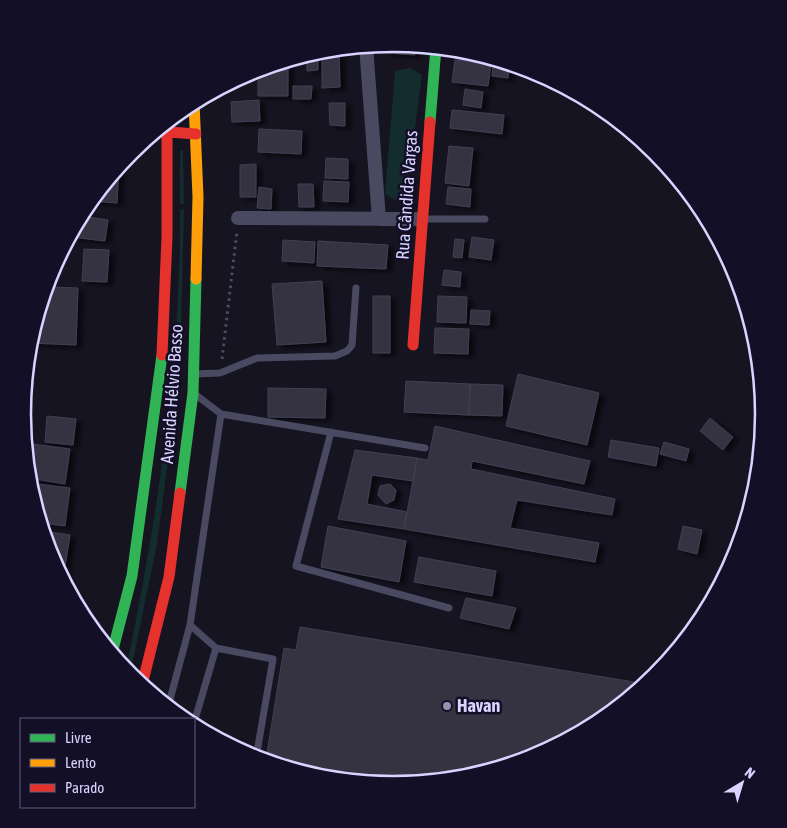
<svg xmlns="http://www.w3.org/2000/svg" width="787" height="828" viewBox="0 0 787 828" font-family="'Asap Condensed',sans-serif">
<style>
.green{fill:#132c2d}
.building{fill:#343243;stroke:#433f54;filter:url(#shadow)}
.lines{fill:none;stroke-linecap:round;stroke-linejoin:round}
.path{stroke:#44505f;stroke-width:3;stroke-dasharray:2.5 4;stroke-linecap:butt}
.lane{stroke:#4a4962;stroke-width:7}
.street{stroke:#4a4962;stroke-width:14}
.fast{stroke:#30b455;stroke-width:11}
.slow{stroke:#ff9f0a;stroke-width:11}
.jam{stroke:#e5322d;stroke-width:11}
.poi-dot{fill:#9591b1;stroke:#130f26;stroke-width:2}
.labels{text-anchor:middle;stroke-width:5;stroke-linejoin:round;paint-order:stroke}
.street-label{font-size:18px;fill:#d9d4ff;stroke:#130f26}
.poi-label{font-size:18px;font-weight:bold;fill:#d9d4ff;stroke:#130f26;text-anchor:start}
.rim{fill:none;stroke:#d9d4ff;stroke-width:2.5}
</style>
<defs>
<filter id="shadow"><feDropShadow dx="5.5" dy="3" stdDeviation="2.5" flood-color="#0009"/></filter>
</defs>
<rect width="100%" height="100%" fill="#161421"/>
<!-- green -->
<path class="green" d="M410,68L422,75L406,197L395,200L385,194L395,71Z
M183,150L184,204H180V151Z
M184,209L180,371L157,544L130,675L126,670C157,519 181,364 180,210Z"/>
<!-- building -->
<path class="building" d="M394,43L415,45V55L387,53V44Z
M339,48L340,87L322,88V50Z
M462,50L489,57V60L462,56Z
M318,51V70L307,71V54Z
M494,59L510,64L508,78L492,76Z
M288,60L289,69H259Z
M455,60L491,64L488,86L452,82Z
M258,70H288V96H258Z
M293,86H312L311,99H293Z
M465,89L483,92L481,108L463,105Z
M259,100L260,121L232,122L231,102Z
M329,103H345V126L330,125Z
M452,110L504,115L502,134L450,128Z
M259,129L302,131L301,154L258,152Z
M449,146L473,148L469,186L445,183Z
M326,158L348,159V179L325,178Z
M256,164V197H240V165Z
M119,166L117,203L91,201Z
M324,181L349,182L348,202L323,201Z
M298,184H313L314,207H299Z
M259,187L272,189L271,209L257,208Z
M448,187L471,189L470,207L446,204Z
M81,216L108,220L105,241L71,237Z
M472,237L494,240L491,260L469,257Z
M455,239L464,240L462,258L453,257Z
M283,240L315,242L314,263L282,261Z
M318,241L388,245L386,269L317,266Z
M84,249L109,250L107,282L82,281Z
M444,270L461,272L460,287L442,285Z
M322,281L326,342L277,345L272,284Z
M46,287L78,288L76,345L30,343Z
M373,296H390V353H373Z
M438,296L467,297L466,323L437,322Z
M471,310L490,311L489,325L470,324Z
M435,328L469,329L468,354L434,353Z
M518,374L599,393L587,445L506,426Z
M406,381L470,384L469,415L404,412Z
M470,384L503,385L502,416L469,415Z
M268,388L326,389L325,418L268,417Z
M47,416L76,419L73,445L45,442Z
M710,418L733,437L723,450L700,431Z
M435,426L590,461L584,484L472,461L471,469L615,499L612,515L517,500L510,528L599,543L595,562L404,529L417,458L428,460Z
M611,440L659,448L656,466L608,457Z
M664,442L689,449L686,461L660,454Z
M25,443L70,449L65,484L29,478Z
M355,450L417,458L413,481L372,475L367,504L407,512L404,529L338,519Z
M29,483L70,488L65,526L41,523Z
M390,484L396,490L394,500L386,504L378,495L380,486Z
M328,526L406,541L399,582L321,567Z
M683,526L702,530L697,554L678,549Z
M43,531L70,535L63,579L51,556Z
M419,557L496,571L492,596L414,582Z
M466,598L516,608L509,629L460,618Z
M300,627L640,683L639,690L599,723L535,757L466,778L393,785L321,778L275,764L276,754L267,753L284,648L296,650Z"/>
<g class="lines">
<!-- path -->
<path class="path" d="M222,359L237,231"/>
<!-- lane -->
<path class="lane" d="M423,219H485
M195,374L220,373L257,358L335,356L347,351L352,345L356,288
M221,414L425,448
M331,432L296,566L449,608
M190,625L216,648L194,723
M216,648L273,659L256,758
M168,707L190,625L221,414L196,395"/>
<!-- street -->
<path class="street" d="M366,46L379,219
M238,218L422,219"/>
<!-- fast -->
<path class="fast" d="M430,122L436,47
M180,493L193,393L196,279
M112,653L132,576L162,355"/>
<!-- slow -->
<path class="slow" d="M194,102L198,197L196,279"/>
<!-- jam -->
<path class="jam" d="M156,131L196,134
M413,345L430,122
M162,355L167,237V122
M142,685L169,577L180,493"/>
</g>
<!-- markers -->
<circle class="poi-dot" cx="447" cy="706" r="5"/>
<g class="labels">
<!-- street labels -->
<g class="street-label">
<text transform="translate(407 195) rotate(-86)" y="6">Rua Cândida Vargas</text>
<text transform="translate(172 394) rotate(-86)" y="6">Avenida Hélvio Basso</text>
</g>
<!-- poi labels -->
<g class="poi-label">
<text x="457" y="712">Havan</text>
</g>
</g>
<!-- crop -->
<path d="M0 0H787V828H0ZM31 414a362 362 0 1 1 724 0a362 362 0 1 1-724 0Z" fill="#130f26" fill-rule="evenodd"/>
<path class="rim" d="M31 414a362 362 0 1 1 724 0a362 362 0 1 1-724 0Z"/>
<!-- legend -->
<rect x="20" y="718" width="175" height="90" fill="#130f26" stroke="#625e7d"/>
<rect x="30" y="734" width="25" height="8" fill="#30b455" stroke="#625e7d"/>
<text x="65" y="743" font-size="15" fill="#d9d4ff">Livre</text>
<rect x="30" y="759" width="25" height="8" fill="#ff9f0a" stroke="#625e7d"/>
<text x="65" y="768" font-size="15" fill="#d9d4ff">Lento</text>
<rect x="30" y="784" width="25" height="8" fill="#e5322d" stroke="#625e7d"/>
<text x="65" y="793" font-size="15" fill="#d9d4ff">Parado</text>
<!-- north arrow -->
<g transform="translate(742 783) rotate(38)" stroke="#130f26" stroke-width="4" paint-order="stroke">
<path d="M0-4L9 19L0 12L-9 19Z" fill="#d9d4ff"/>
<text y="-8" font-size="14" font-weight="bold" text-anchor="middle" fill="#d9d4ff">N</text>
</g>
</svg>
